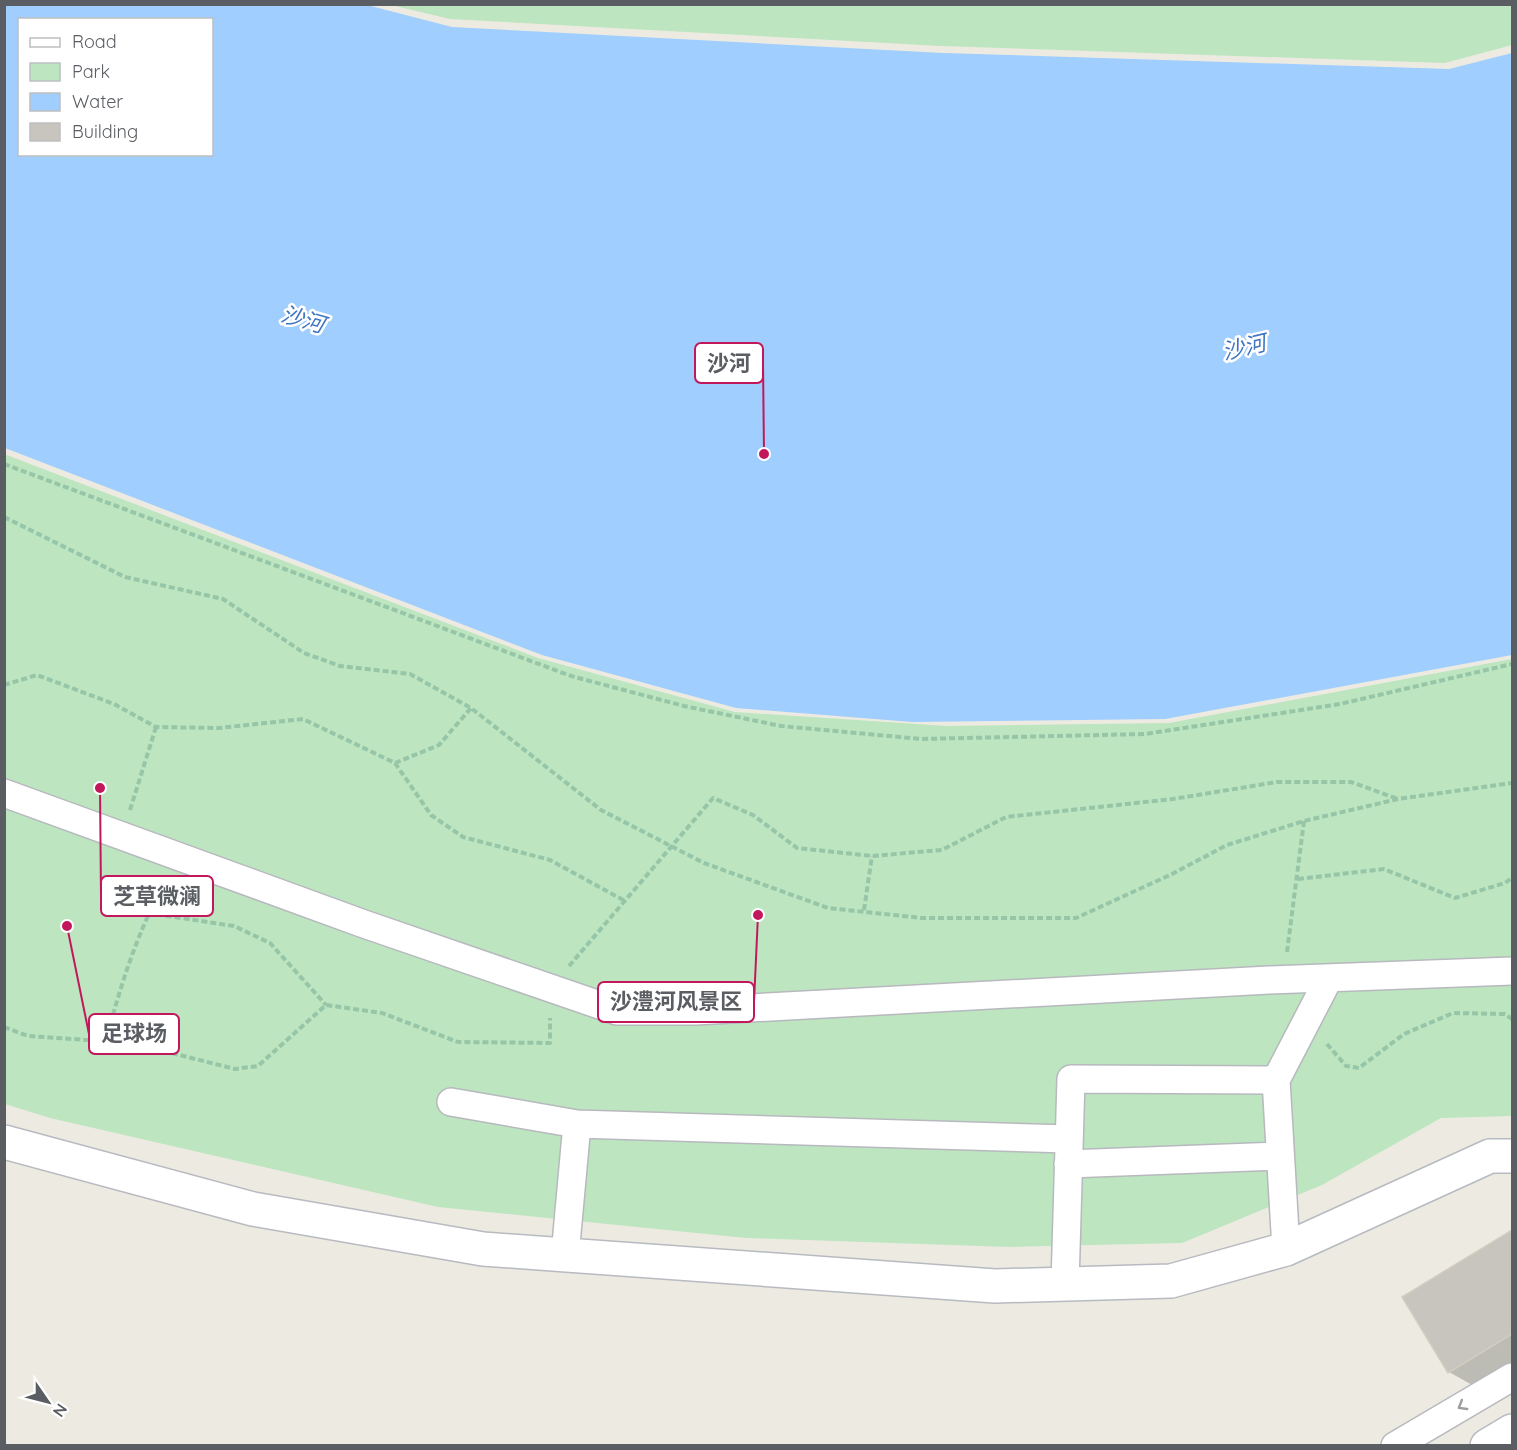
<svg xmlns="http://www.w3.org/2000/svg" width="1517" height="1450" viewBox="0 0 1517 1450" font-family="Quicksand,'Noto Sans SC',sans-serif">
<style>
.green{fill:#bde5c0}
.water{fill:#9fceff;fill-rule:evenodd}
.shadow{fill:#0003}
.building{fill:#c8c5be;stroke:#d1cdbf;stroke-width:1.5}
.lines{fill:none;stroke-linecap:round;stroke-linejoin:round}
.street-casing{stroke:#b7b9be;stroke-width:30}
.secondary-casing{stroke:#b7bac0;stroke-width:36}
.path{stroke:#96c6a7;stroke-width:4;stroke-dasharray:6 3;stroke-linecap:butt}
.street{stroke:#fff;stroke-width:27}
.secondary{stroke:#fff;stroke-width:33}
.oneway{stroke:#9c9ea1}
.labels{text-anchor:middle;stroke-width:5;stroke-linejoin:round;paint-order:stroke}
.water-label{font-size:22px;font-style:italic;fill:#4176c3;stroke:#fff}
.leader{fill:none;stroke:#c2185b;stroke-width:2}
.callout-dot{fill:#c2185b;stroke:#fff;stroke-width:2}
.callout{fill:#fff;stroke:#c2185b;stroke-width:2}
.callout-label{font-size:22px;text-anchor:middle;font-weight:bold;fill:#5a5d62}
</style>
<rect width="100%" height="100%" fill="#edebe1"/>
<!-- green -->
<path class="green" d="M1512,4V45L1445,63L941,46L450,19L391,5Z
M4,454L538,658L735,712L947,726L1169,723L1512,659V1116L1441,1118L1322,1185L1182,1243L1009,1247L746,1238L438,1207L50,1118L5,1104Z"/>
<!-- water -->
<path class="water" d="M4,5H367L452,27L943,53L1449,69L1512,53V655L1165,719L912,722L736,708L542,655L5,448ZM20,20H212V154H20Z"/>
<!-- shadow -->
<path class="shadow" d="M1512,1232V1371L1481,1390L1449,1372L1404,1297Z"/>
<!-- building -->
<path class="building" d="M1512,1230V1334L1448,1373L1402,1297Z"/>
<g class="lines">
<!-- street casing -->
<g class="street-casing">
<path id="street" d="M4,793L364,924L617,1011H695L1269,980L1512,971
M1276,1080L1329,978
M451,1102L577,1124L1069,1139
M1068,1164L1280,1156
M565,1255L577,1124
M1065,1284L1071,1079L1276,1080L1286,1249
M1395,1446L1512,1377"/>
</g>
<!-- secondary casing -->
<g class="secondary-casing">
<path id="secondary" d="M4,1142L253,1209L483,1249L995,1286L1171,1281L1286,1249L1490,1156H1512
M1487,1446L1512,1431"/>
</g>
<!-- path -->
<path class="path" d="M4,464L571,676L684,706L781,726L921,739L1145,734L1340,704L1512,664
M4,517L125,577L223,599L304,653L340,666L410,674L471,708L601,810L704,863L828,908L922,918H1076L1170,875L1227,845L1304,821L1398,799L1512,783
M4,685L37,675L114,704L156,727L219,728L303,719L395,763L431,815L463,837L550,860L625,901
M395,763L439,745L471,708
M130,810L156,727
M1298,879L1384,869L1455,898L1505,883L1512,878
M864,910L872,856
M148,913L234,926L270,943L326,1005
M1287,952L1304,821
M569,966L713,798L753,815L797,848L872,856L942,850L1006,817L1173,799L1277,782H1351L1398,799
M4,1027L28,1036L132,1043L235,1069L258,1066L326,1005L382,1013L458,1042L550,1043V1018
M106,1041C120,986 138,931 165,881
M1327,1044L1346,1066L1359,1068L1404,1034L1453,1013L1505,1014L1512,1019"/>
<!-- street -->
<use href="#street" class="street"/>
<!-- secondary -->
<use href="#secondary" class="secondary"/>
</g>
<!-- one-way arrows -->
<defs><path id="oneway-chevron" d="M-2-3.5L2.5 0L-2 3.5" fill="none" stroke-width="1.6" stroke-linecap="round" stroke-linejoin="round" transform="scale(1.5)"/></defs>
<use class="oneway" href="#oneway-chevron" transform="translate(1462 1406) rotate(149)"/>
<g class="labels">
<!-- water labels -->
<g class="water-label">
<text transform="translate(303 319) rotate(16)" y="8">沙河</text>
<text transform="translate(1244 347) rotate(-13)" y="8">沙河</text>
</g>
</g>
<!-- callouts -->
<path class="leader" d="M764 454L763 363M100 788L101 896M758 915L754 1002M67 926L89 1034"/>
<g class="callout-dot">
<circle cx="764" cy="454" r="6"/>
<circle cx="100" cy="788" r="6"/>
<circle cx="758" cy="915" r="6"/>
<circle cx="67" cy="926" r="6"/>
</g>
<g class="callout">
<rect x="695" y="343" width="68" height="40" rx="6"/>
<rect x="101" y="876" width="112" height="40" rx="6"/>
<rect x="598" y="982" width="156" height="40" rx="6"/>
<rect x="89" y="1014" width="90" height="40" rx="6"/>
</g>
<g class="callout-label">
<text x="729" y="371">沙河</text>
<text x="157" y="904">芝草微澜</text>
<text x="676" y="1009">沙澧河风景区</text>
<text x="134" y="1041">足球场</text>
</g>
<!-- border -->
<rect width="1517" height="1450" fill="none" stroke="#5a5d62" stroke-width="12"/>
<!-- legend -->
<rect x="18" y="18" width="195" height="138" fill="#ffffff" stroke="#bdbec0" stroke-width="1.5"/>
<rect x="30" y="38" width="30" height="9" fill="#ffffff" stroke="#bdbec0" stroke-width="1.5"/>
<text x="72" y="48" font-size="18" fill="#5a5d62">Road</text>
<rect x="30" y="63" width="30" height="18" fill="#bde5c0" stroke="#bdbec0" stroke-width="1.5"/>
<text x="72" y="78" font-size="18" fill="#5a5d62">Park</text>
<rect x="30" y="93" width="30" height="18" fill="#9fceff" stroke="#bdbec0" stroke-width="1.5"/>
<text x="72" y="108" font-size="18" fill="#5a5d62">Water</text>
<rect x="30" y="123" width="30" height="18" fill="#c8c5be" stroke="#bdbec0" stroke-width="1.5"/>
<text x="72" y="138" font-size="18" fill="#5a5d62">Building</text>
<!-- north arrow -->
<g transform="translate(48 1402) rotate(125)" stroke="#ffffff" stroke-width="4.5" paint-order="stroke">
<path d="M0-4.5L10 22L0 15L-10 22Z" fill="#5a5d62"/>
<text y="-9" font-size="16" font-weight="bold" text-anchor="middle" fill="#5a5d62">N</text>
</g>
</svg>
